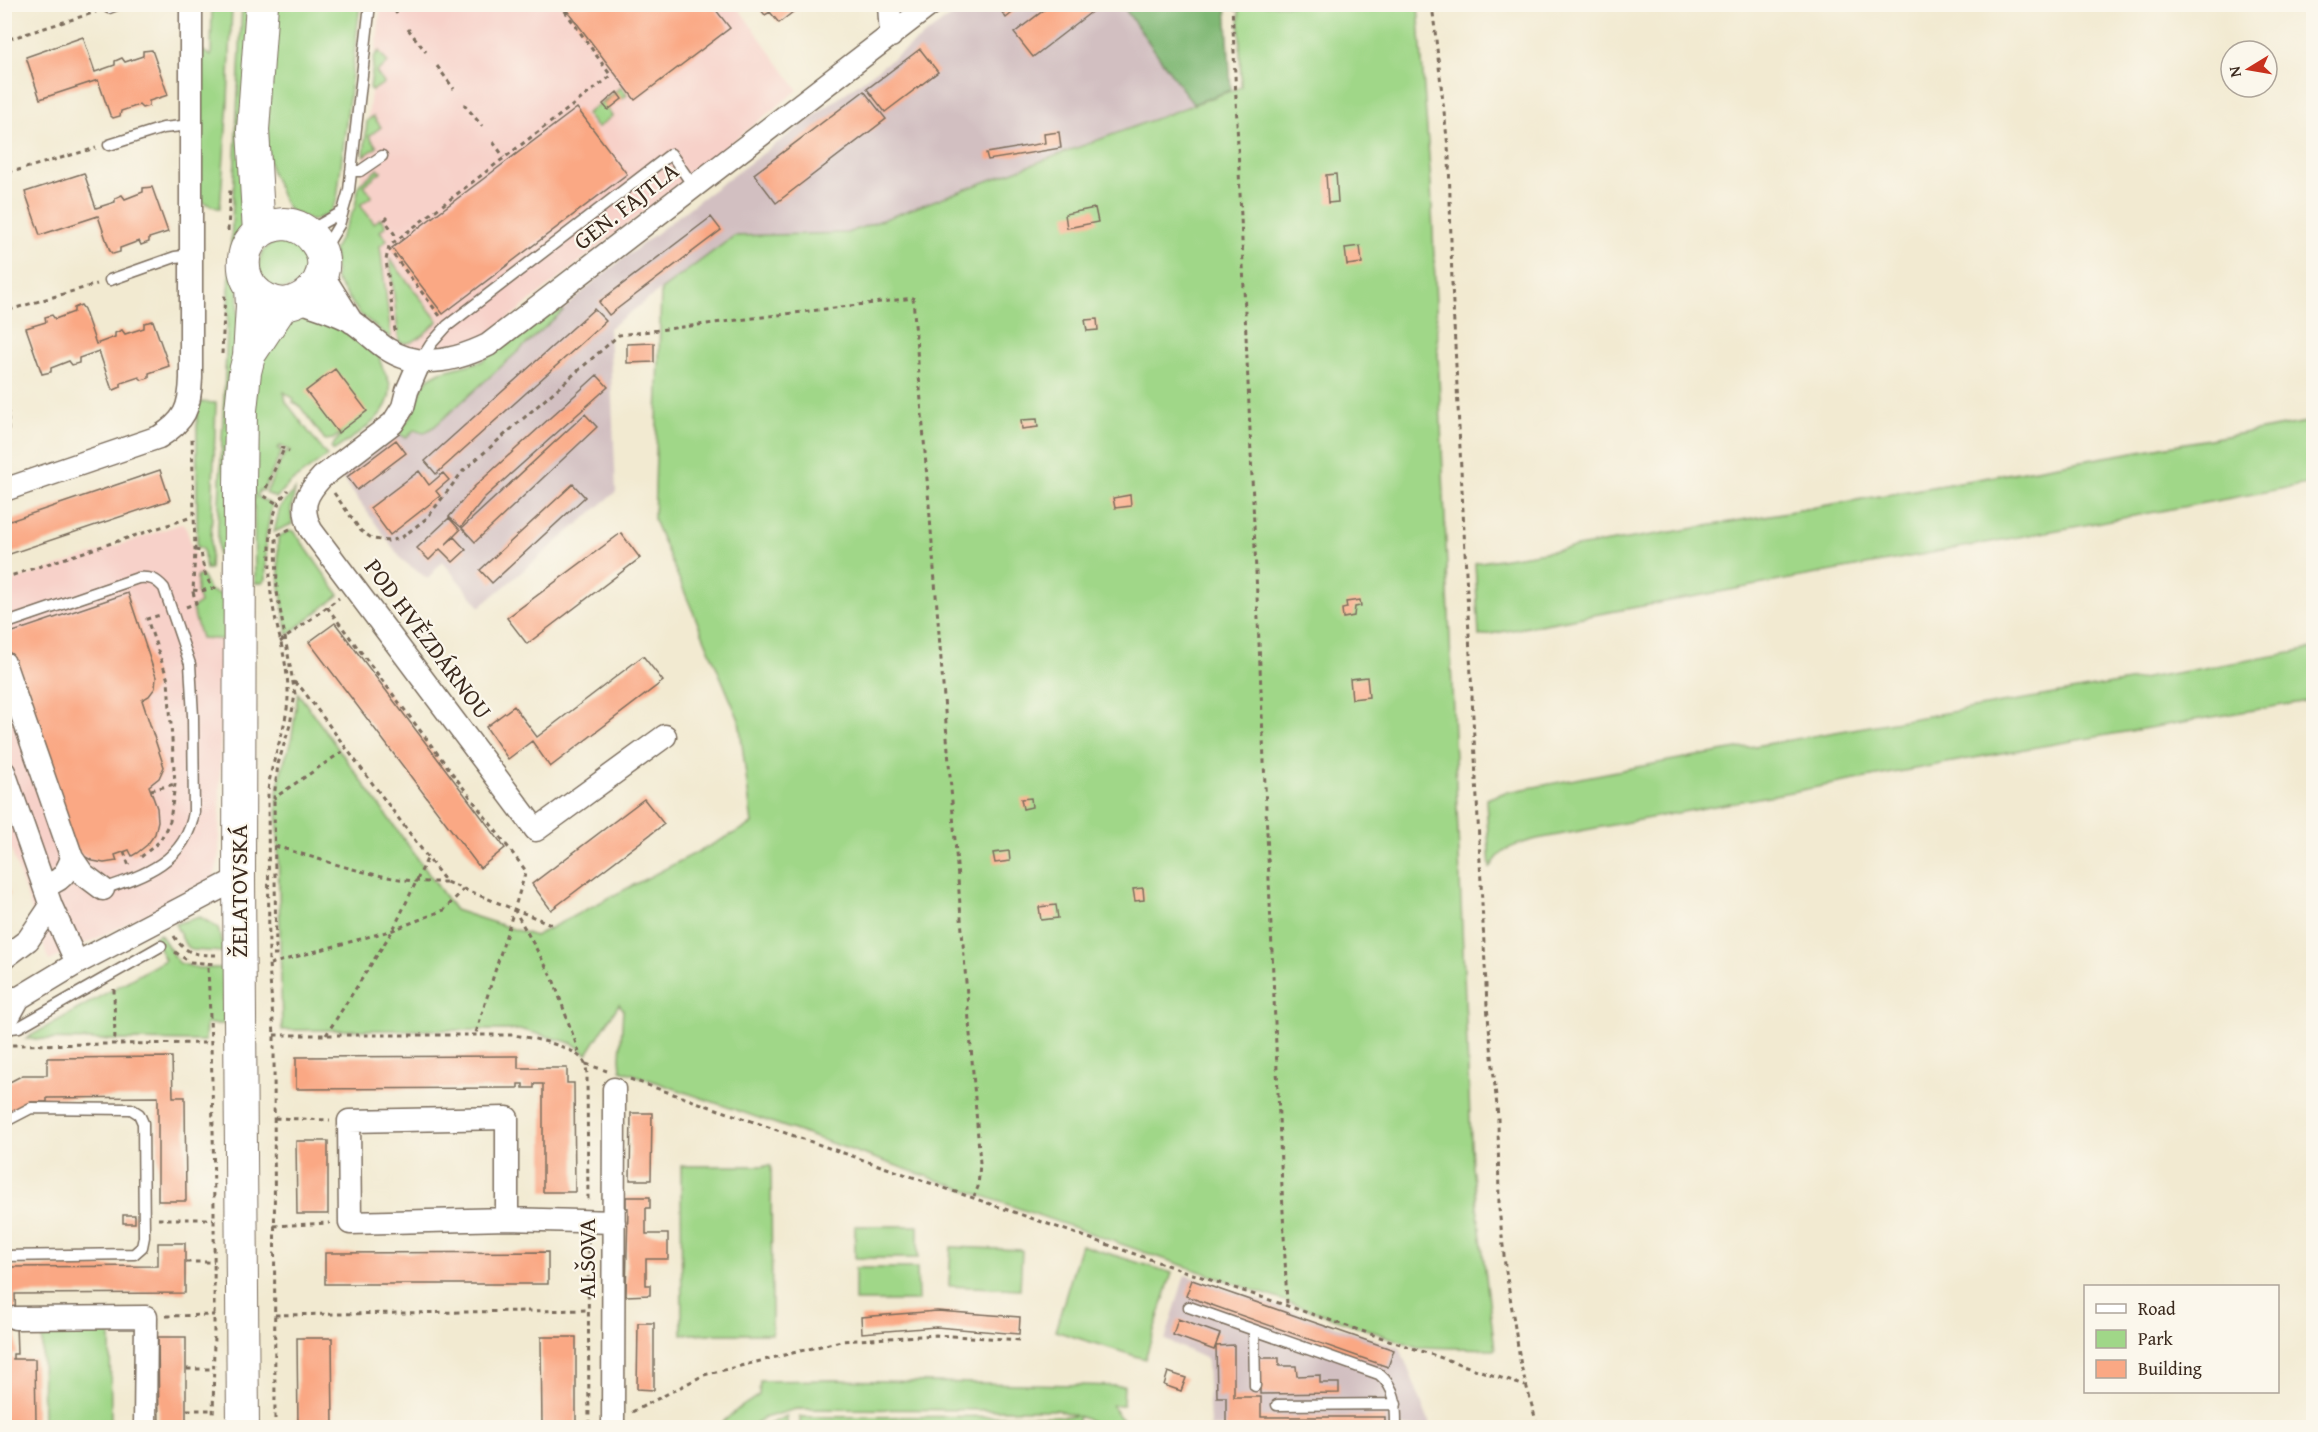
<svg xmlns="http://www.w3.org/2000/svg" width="2318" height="1432" viewBox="0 0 2318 1432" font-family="'Gentium Book Plus',serif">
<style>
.built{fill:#f7d1c9}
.industrial{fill:#d2bfc1}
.green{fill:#a0d788;stroke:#6e8053;stroke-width:1.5}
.forest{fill:#80b874;stroke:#5e7149;stroke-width:1.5}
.building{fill:#faa884}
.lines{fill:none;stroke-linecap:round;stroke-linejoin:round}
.lane-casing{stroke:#7b6d5d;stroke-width:13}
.street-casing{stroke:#7b6d5d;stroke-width:25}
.secondary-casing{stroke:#7b6d5d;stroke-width:34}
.path{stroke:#7b6d5d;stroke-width:3;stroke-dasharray:4.5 4.5;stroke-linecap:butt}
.lane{stroke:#fff;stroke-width:10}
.street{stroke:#fff;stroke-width:22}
.secondary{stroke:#fff;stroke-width:32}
.labels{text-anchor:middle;stroke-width:4.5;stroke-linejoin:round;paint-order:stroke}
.street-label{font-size:24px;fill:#3b2a1e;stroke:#fbf7ec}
</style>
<rect width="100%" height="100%" fill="#fbf7ec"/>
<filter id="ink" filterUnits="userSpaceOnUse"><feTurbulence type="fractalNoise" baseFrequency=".0167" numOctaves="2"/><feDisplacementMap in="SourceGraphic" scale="12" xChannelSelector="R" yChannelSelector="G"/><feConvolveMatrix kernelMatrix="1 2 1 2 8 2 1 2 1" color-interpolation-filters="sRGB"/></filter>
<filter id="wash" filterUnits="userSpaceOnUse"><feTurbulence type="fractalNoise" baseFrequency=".008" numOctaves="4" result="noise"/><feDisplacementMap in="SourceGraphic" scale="24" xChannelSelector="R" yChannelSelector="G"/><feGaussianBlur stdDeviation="1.35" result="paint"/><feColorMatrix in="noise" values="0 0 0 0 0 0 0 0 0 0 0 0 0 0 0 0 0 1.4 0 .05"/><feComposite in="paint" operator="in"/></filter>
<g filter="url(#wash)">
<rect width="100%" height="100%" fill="#f2ead1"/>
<!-- built -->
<path class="built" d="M381,5H736L798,90L477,343L436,352L403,346L362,314L354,215L360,187Z
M184,523L222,628L219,858L213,883L49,961L5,832L4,584Z"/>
<!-- industrial -->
<path class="industrial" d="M966,5H1122L1193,104L847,233L734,236L609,328L616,492L480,607L442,561L428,579L402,560L341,476L402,432H428L597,279L706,195Z
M1185,1275L1400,1348L1431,1427H1210L1207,1359L1165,1340Z"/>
<!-- green -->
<path class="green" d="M212,5H232L228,102L220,209L199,201L201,50L211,56Z
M242,5H249L247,205L239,289L226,580L219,577L218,571V527Z
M276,5H360L337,199L330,213L312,221L289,210L284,202L271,170L266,146Z
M1239,5H1418L1431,185L1472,1166L1495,1349L1417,1347L621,1070L620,1058L623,1009L619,1004L587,1054L572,1043L523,1030H282L277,793L282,767L291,743L298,693L455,910L535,936L752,824L739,720L654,520L661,290L734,236L847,233L1241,87Z
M379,51L388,63L376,72L384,83L372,91L370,88L374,57Z
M621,87L627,95L622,99L617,93L603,103L612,116L597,128L586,114Z
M373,116L381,127L369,136L377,147L364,156L367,121Z
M378,169L382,171L364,185L372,196L360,205L374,223L381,218L386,226L380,231L387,240L380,246L391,336L390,338L359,313L336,280L334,250L355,207L359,185Z
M259 265a24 24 0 1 1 48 0a24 24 0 1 1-48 0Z
M390,259L438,321C428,330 413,348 399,342Z
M559,305L563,311L435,426L424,433L414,430L406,438L397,432L412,415L423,385L429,378L440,372L482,361Z
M304,314L344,330L380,356C378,366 389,375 390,386C393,416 354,436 333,451L331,447L341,435V433L333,439L325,440L299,405L293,402L294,399L284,392L286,402L327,456L290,483L276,498L266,493L285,452L289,453L291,451L280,446L278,449L282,451L263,491L260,490L257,496L272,505L266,537V579L262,583H255L253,413L257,371L285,319Z
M197,402L216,403L210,569H206L203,548L197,547Z
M2313,421V483L1479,636L1475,563L1678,531Z
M295,490L291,510L292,524L274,532L280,507Z
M289,531H294L339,595L288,635C281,602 277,571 278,537Z
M197,576H202L210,591L226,596L228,640L201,638L192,608L200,603L197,592Z
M2313,649V700L1990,755L1537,839C1517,844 1500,848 1490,869L1486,799L1503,793L1674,760Z
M200,917L218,928L224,952L192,950L185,944L175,924Z
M160,934L179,963L198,968H224V1024H206L205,1041L25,1039L165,960L154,937Z
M681,1166H771L772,1334H682Z
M855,1226H918V1258H855Z
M1081,1245L1172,1273L1145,1359L1055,1331Z
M951,1247L1022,1250L1020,1289L949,1286Z
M855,1268H917L918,1301H855Z
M42,1327H110L111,1427H43Z
M835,1380L1124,1386L1123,1405H1112L1118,1415L1131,1427H1102L1089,1420L1078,1416V1428L800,1427V1417L1076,1416L1058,1410L796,1409L764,1418L751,1427H717L738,1409L759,1395L760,1381Z
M787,1416V1427H763Z"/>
<!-- forest -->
<path class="forest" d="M1122,5H1226L1231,90L1193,104Z"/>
<g id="blocks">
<!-- building -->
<path class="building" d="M756,4H803L779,23L770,12L765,15Z
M996,4H1023L1006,18Z
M1052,4H1089L1094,10L1033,57L1014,33Z
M563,5H712L730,28L635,100Z
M83,37L95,72L115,65V61L122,58L125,62L143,56V51L152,50L168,95L149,101V106L142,108L139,105L121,111L120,116L113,118L110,115L98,80L40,99L26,57Z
M920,49L938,72L885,112L867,89Z
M864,91L886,119L776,203L754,174Z
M617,92L622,99L608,110L603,104Z
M577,108L627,174L443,314L392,248Z
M1059,132L1061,148L988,160L986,153L1045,143L1044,134Z
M84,173L96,208L115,202V198L122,195L125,199L143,192V188L152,187L168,232L149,238V242L141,245L139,241L120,248V252L113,254L110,251L98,216L40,235L25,192Z
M1336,174L1338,202L1328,203L1326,175Z
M1095,208L1098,222L1067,228L1065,214Z
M711,217L721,230L609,315L599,302Z
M1360,246L1362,263L1347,265L1345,248Z
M81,305L84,309L96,344L115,337V333L122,330L125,334L144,328V323L153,321L169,366L149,373V378L142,380L139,377L121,383V387L114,390L111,387L99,351L79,358V363L72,365L69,361L51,368V372L42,374L26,328L46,322L45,317L52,315L55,319L74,312V308Z
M594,309L606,321L436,474L425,461Z
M1097,319L1098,330L1087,331L1085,320Z
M654,343V362L627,363V344Z
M335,369L367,411L338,433L306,391Z
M597,375L608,387L484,498L461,527L449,517L474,487Z
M585,414L597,427L475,542L462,528Z
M1037,419L1038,427L1022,429L1021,420Z
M396,440L406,453L357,490L347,477Z
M160,470L170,500L4,556V523Z
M419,471L429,485L443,473L449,480L436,491L440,496L390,535L370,508Z
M573,484L585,497L492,583L480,570Z
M1130,495L1131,506L1115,508L1113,498Z
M449,518L460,530L445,545L454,537L466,550L453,562L440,549L429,560L417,548Z
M621,533L640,558L527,644L507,618Z
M128,593L156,677L155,688L149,696L142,700L164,767L159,778L149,786L157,808L158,821L155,834L147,845L137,853L132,856L129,850L115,855L117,861L104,863L93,861L80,854L68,837L4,650V635Z
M1360,600L1361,606L1355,607L1354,616L1343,618L1342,609L1347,608L1346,602Z
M335,623L505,848L480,868L309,642Z
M643,656L663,681L550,767L532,741L508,759L486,727L514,706L537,737Z
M1367,677L1369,697L1352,699L1350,679Z
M1031,798L1032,807L1023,809L1021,799Z
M644,799L664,824L551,910L532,884Z
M1009,851L1010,861L995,863L993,853Z
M4,879L10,894L4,896Z
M1143,888L1144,900L1135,901L1133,889Z
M1056,905L1058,918L1041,920L1039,907Z
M518,1056V1068H567V1083H574L575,1192H543V1084H534V1088H523V1084H518V1088L296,1089V1057Z
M172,1057L173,1097H185L186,1201H158V1097L47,1098V1102H31L4,1117V1085L23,1075H47V1058Z
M631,1113H652L651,1180H630Z
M296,1141H328V1214H297Z
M626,1197H650V1208H646V1234H668V1259H646V1285H650V1295L626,1296L628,1208H626Z
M123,1215H135V1223H123Z
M158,1243H185V1293L15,1294L17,1354H13V1359H35L36,1421L17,1422V1428H4V1267L158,1266Z
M548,1252V1284H325V1253Z
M1192,1280L1394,1350L1388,1367L1186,1296Z
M937,1311L1020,1317L1019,1334L936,1327L862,1333L861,1317Z
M1178,1319L1220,1334L1214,1350L1173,1335Z
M638,1323H654V1390L637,1389Z
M158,1337H186V1428H159Z
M541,1337H576V1428H542Z
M297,1338H332L333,1428H298Z
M1234,1345V1397H1261V1417H1385V1428H1226V1397H1217L1216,1346Z
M1260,1358H1279V1366H1296L1297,1376L1320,1375V1383H1339V1393L1260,1394Z
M1168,1372L1186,1378L1181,1391L1164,1385Z"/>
</g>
</g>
<g filter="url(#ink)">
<use href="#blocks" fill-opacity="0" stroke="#7b6d5d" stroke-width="1.5"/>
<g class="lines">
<!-- lane casing -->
<g class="lane-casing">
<path id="lane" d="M109,8L119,4
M109,145L163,128L191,125
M351,171H360L382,156
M307,229L319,225L342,212
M325,248L339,225L349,190L370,4
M110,280L175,257L190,255
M421,360L431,344L447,326L671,154L694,187
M4,624L138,578C151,577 156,579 164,588L190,664L193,716L194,812C186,861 145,875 103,889
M4,1029L19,1027L161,946
M4,1122L31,1108L131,1109L139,1114L143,1123L144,1237L142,1247L134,1254L4,1256
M1189,1307L1379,1374C1397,1389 1396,1406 1396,1428
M1254,1330L1255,1386
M1277,1405L1396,1404"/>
</g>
<!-- street casing -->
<g class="street-casing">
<path id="street" d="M889,4L891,36
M322,274L352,322
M299,301C316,307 335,312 351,321C364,329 374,341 387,349C419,370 457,360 488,345L931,4
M420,361L407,391L403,407L393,423L322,477C305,495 300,507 311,530L536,830L665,736
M4,490L159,437C185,421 190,408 191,378V4
M4,663L72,858C67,872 60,885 43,883
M4,772L51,906L77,963
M72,858L83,874L103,889
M4,958L28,940L51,906
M4,998H19L77,963L239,878
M4,1025L19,998
M507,1118V1219L350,1223L349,1121Z
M507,1219L614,1222
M15,1318L146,1317L145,1428
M613,1428L614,1089"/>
</g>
<!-- secondary casing -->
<g class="secondary-casing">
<path id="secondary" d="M259,233L253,130L262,4
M251,352L283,304C314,301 336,268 315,241C308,231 296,224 284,224C231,227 230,298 283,304
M243,1428L239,878L240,486L241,410L245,372L249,356L252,306L251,287"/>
</g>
<!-- path -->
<path class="path" d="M390,4L397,14
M1232,4L1287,1306
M1432,4L1449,156L1452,283L1487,1006L1498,1117L1499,1208L1505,1265L1521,1366L1538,1428
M2313,4L2314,6
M408,29L426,52
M9,39L96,12
M437,66L454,89
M464,104L482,126
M493,142L504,157
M8,173L96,148
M388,217L385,220L397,238
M228,231L230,190
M388,248L440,316
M9,310L97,284
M395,331L386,260L389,246L611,76L560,4
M222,354L225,292
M280,447L289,451
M8,467L9,4
M266,488L284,449
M334,493L361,531L373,539L388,541L401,538L427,518L463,471L619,335L913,298L980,1163L978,1187L974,1196
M264,496L278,504
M290,529L276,536L277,592L295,694L290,725L278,764L274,798L346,749
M195,550L201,551C203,565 204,581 216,589
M4,578L192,517
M193,590L201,591L213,588
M186,607L196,603L193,592L195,550L192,438
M327,607L526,871L475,1036
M280,642L339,598
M294,682L302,689L446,882L551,924
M151,790L175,784
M275,846C331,862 387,884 446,882
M124,852L129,866
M141,857L160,841L170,821L175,784L168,680L147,619L160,615
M514,909L553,979L580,1055
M174,936C185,954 196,955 216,955
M175,952L190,962L215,964
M273,955H276L274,798
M270,964L393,930L444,910L464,889
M208,968C215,1121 215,1274 213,1428
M114,989L115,1044
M274,1035H512C529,1037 568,1045 580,1057C586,1062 586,1067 587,1074L588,1201
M326,1035L393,930L428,857
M12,1045L212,1043
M586,1064L607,1071
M630,1079L1175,1268L1525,1386
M275,1118L330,1120
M158,1219H213
M274,1226L330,1223
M588,1240L589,1428
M186,1262H214
M275,1315L590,1310
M166,1316L214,1315
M187,1369H214
M187,1410H213
M632,1412L704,1375L841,1341L936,1335L1021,1340
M275,1428L274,1035L269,964L268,791C271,759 287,729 288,697C289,665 277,632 272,601C269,583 270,564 270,546C271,524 273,507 288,490"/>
<!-- lane -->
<use href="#lane" class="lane"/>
<!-- street -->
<use href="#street" class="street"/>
<!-- secondary -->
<use href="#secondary" class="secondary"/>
</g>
</g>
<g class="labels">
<!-- street labels -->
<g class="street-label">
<text transform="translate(626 206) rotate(-38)" y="8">GEN. FAJTLA</text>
<text transform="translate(428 639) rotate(53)" y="8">POD HVĚZDÁRNOU</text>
<text transform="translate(239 891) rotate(-90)" y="8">ŽELATOVSKÁ</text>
<text transform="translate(587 1258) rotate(-90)" y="8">ALŠOVA</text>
</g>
</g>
<!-- margin -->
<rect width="2318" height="1432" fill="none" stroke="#fbf7ec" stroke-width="24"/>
<!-- legend -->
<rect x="2084" y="1285" width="195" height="108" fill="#fbf7ec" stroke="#aea59a" stroke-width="1.5"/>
<rect x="2096" y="1304" width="30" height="9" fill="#ffffff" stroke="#aea59a" stroke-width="1.5"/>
<text x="2138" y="1315" font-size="18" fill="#3b2a1e">Road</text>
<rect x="2096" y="1330" width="30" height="18" fill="#a0d788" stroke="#aea59a" stroke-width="1.5"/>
<text x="2138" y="1345" font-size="18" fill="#3b2a1e">Park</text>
<rect x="2096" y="1360" width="30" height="18" fill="#faa884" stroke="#aea59a" stroke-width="1.5"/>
<text x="2138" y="1375" font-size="18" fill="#3b2a1e">Building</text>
<!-- north arrow -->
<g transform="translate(2249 69) rotate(259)"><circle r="28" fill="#fbf7ec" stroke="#aea59a" stroke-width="1.5"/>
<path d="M0-4.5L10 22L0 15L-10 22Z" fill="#c8321e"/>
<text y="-9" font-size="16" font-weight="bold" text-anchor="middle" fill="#3b2a1e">N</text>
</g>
</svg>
